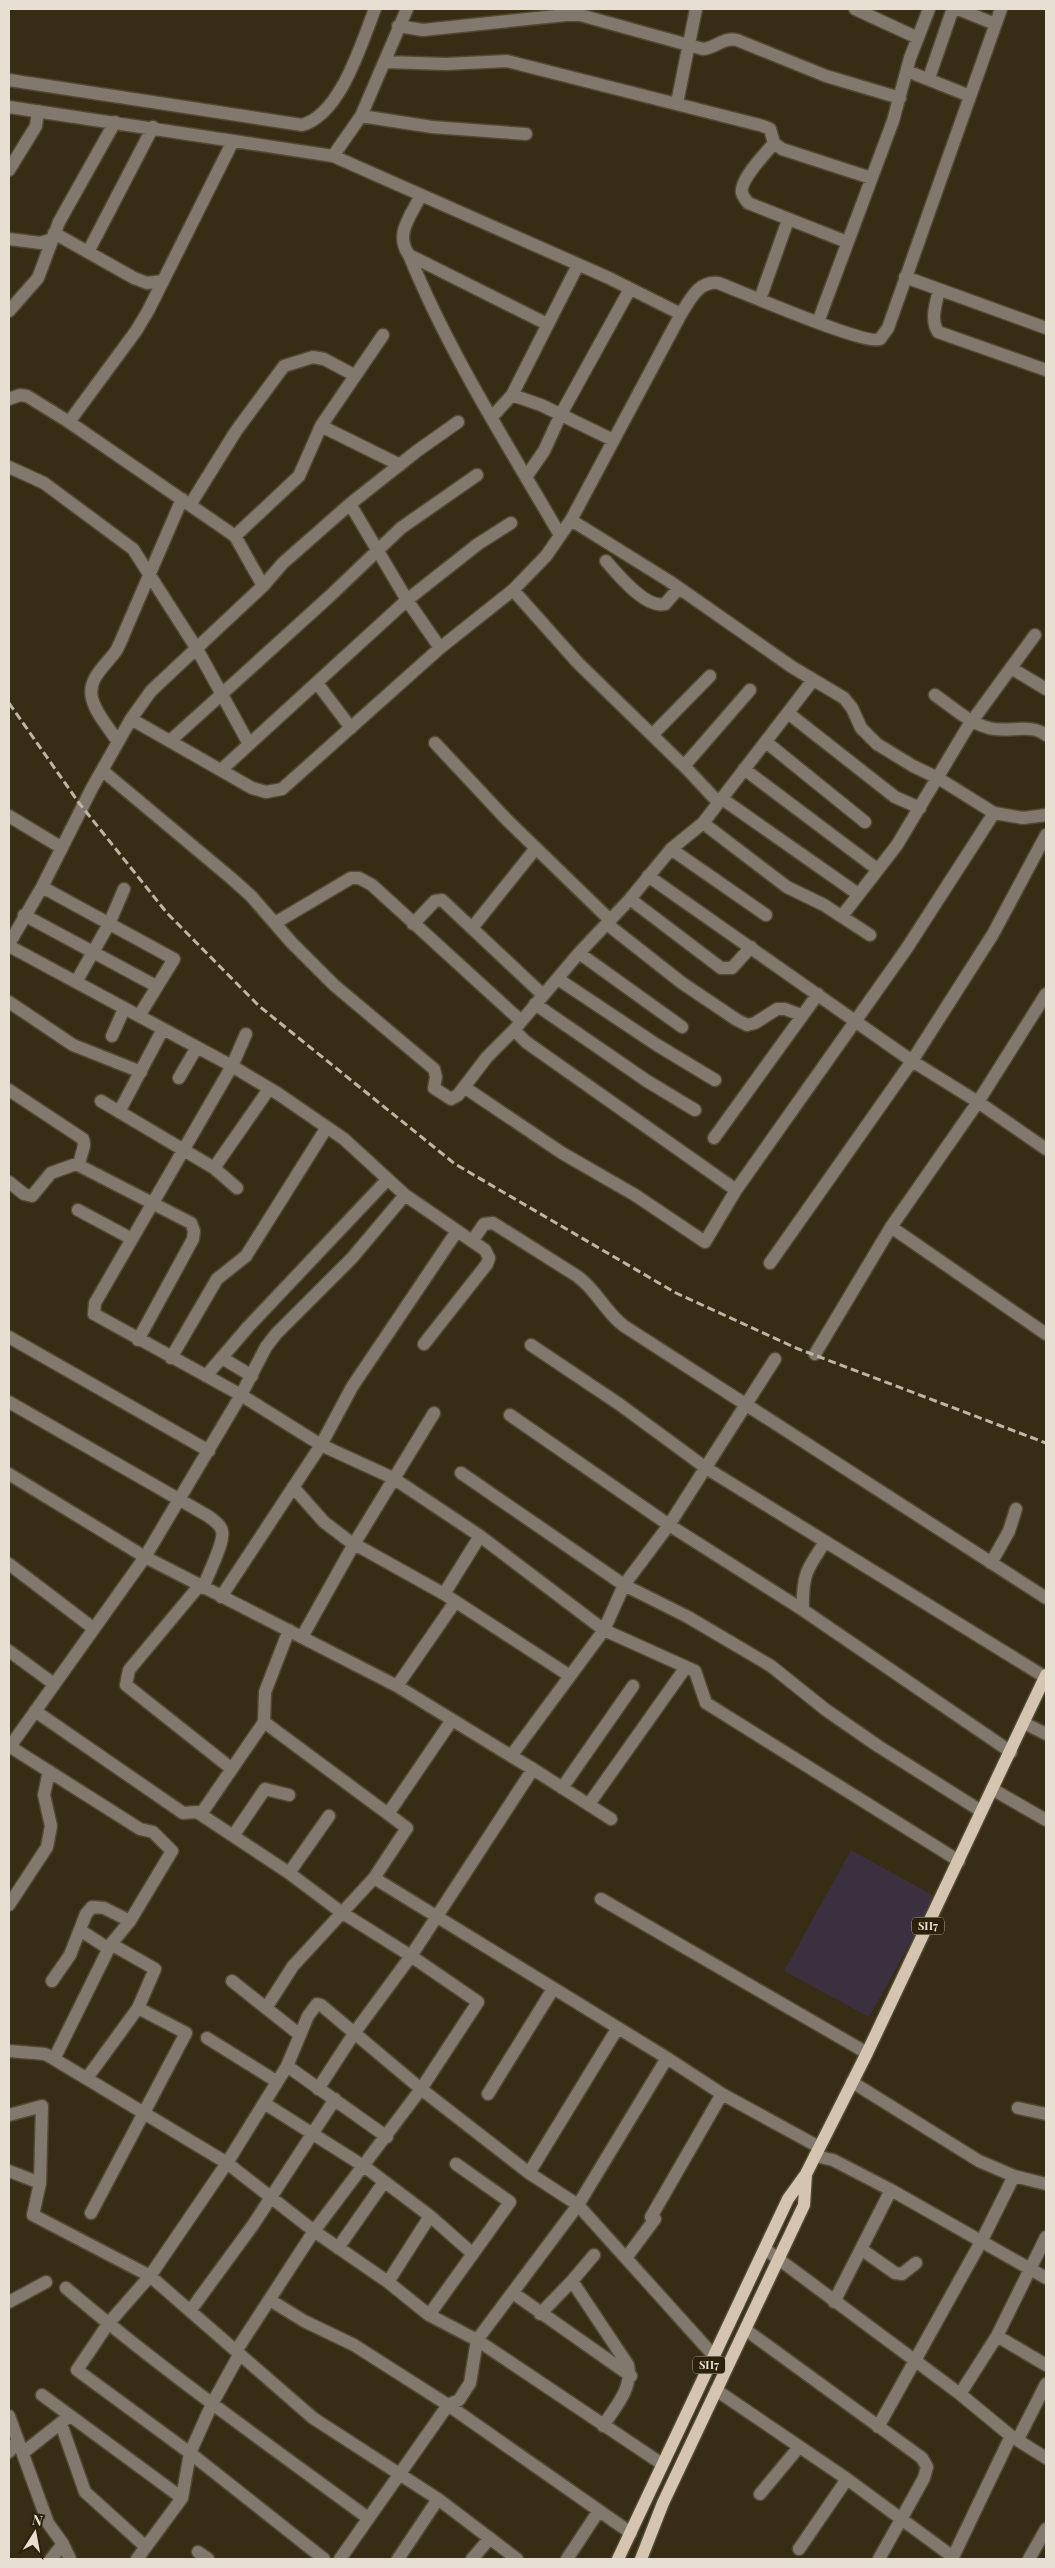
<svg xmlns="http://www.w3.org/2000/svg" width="1055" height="2568" viewBox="0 0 1055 2568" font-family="'Playfair Display',serif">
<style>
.commercial{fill:#3b3040}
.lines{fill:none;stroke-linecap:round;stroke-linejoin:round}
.minor-casing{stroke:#534932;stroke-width:15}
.major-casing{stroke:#534932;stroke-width:15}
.minor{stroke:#81786e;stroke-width:12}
.major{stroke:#d5c4af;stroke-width:12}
.rail{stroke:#beb6a5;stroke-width:3;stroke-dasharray:8 4;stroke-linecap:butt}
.labels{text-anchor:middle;stroke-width:4;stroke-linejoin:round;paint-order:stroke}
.shield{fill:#2c220a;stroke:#afa796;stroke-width:1}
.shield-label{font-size:11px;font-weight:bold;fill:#e7e0d2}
</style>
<rect width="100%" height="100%" fill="#372c14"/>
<!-- commercial -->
<path class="commercial" d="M851,1850L936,1897L869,2017L784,1971Z"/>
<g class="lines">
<!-- minor casing -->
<g class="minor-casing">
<path id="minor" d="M855,9L918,38
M958,9L995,24
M398,26L423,30L566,15H580L703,49C716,48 723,37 737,40L826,76L900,98
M385,62L446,64L507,61L763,126L770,129L774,143L782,149L871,178
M907,71L970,96
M929,78L951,14L956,9
M9,80L302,125C341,114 361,44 375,9
M677,103L696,9
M9,107L333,156L609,278L681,314
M361,116L432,127L526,134
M774,143C766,153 739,180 742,193C743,197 746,200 748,203L847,242
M333,156L361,116L407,9
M9,170L36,126L38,111
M421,195C411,216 394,234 409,255L547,324
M54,233L134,278L147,283L163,281
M9,239L41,243L52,239
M88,252L153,127
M409,255C449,353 507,444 560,535
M905,277L1046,328
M939,290C936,303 930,320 938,332L1046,370
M760,299L788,220
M9,311L38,278L59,222L115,122
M818,322L893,121L910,58L929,9
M512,395L541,405L613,440
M9,399L20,395L27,396L69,422L235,536L263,586
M492,417L512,395L578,265
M69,422L136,331L148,311L233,141
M321,426L400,465
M9,467L44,483L133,549L197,649L249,744
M526,477L544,451L561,414L630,289
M350,504L407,600L440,648
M190,505L236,431L284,366L313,357L324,359L354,375
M571,520L669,581L792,667L844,698L852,708L861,728L877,744L913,766L938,778L994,813L1023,818L1046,815
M235,536L299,476L321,426L383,335
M606,561C617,574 646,609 665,604L679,588
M513,590L578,663L687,769L718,802
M1011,668L1046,689
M317,683L351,728
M935,695C951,706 969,723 989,728C1006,733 1031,723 1046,735
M788,713L895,797L920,808
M131,719L252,788L266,792L282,789L440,648L513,590L546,556L571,520L681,314C690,300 698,281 718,283C740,291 866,346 880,339L888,328L1001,9
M652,735L710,676
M170,741L331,595L401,528L477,475
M118,742C110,729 95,713 92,698C87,679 106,665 116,651C120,644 123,636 126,629L182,499
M766,742L865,822
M435,743L507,820L610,920
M684,766L750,690
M744,769L877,869
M221,770L407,600L478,544L511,523
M103,771L231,878L251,896L291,942L334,985L434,1069L436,1077L434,1088L451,1099L458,1095L487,1057L514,1030L579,953L630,899L671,849L703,823L813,680
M721,798L858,894
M9,816L62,848
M703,823L787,887L824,905L870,935
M671,849L766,915
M648,876L912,1061L978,1102L1046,1149
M42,887L174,959L139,1016
M630,899L721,968H732L751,947
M24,915L156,986
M842,916L897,845L967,728L1035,635
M275,923L351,878H359L372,885L521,1021
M413,924L435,901L442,900L543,995
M607,924L682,983L737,1020L747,1025L755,1023L777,1009H785L801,1015
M472,928L536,848
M9,944L42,887L92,788L131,719L151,691L263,586L283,563L350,504L417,451L458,422
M9,946L232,1066L277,1093L344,1139L405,1195L485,1250L489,1258L487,1264L424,1344
M579,953L682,1027
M558,979L657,1045L715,1080
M76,982L109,924L124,889
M9,1002L73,1045L141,1072
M535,1004L647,1081L695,1110
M514,1030L526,1042L736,1190
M246,1034L232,1066L95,1303L94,1314L241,1395L321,1445L393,1478L480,1536L604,1630L695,1671L706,1703L959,1861
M112,1036L124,1009
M179,1078L197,1047
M464,1087L562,1153L635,1195L705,1242L736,1190L907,948L994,813
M9,1090L83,1139C87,1148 78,1156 80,1166L191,1223L194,1231L193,1239L138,1340
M101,1101L214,1168L237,1188
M119,1112L163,1029
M714,1138L818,994
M214,1168L269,1089
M9,1182L24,1194L32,1196L51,1173L79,1163
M78,1210L132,1239
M891,1227L1046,1334
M473,1240L484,1224L493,1223L577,1276C596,1289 605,1312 624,1326L1046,1598
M770,1263L912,1061L993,934L1046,835
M9,1337L209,1451
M531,1345L619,1404L706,1468L1045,1677
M815,1354L891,1227L978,1102L1046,994
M171,1358L217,1279L246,1256L327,1127
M222,1358L252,1376
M206,1376L248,1327L387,1180
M9,1402L208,1516C213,1520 221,1525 222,1531C225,1542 207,1576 203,1588
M510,1415L669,1525L803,1610L1011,1752
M461,1473L624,1585L688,1617L771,1666L826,1710L878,1746L981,1811
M9,1474L145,1557L397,1686L511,1756
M293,1487L324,1522L349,1541L444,1594L570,1676
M991,1563L1009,1531L1016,1509
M9,1564L93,1628
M199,1586L129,1670L126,1685L232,1769
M444,1594L480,1536
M221,1597L321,1445L352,1387L457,1231
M803,1610C802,1576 806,1570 825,1542
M302,1637L354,1544L434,1413
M9,1651L54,1684
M397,1686L455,1602
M35,1711L183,1813L197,1812L289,1873L341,1912L411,1956L533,1769L511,1756L604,1630L624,1585L669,1525L775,1359
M264,1722L265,1692L289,1630
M1024,1723L1046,1734
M9,1746L140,1829L153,1832L172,1851L130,1921L111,1944L54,2059
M9,1748L145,1557L241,1395L266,1347L276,1334L352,1258L405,1195
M533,1769L611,1819
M562,1788L633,1686
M992,1789L1046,1820
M589,1804L686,1667
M201,1814L264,1722L407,1828L374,1878L293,1966L266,2008
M388,1814L452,1720
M233,1836L265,1789L289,1795
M289,1873L329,1816
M374,1878L667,2058L722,2094L819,2147
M601,1899L867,2053
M9,1905L47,1847L51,1826L44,1795L49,1771
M80,1930L109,1949
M52,1981L70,1955L86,1914L92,1907L104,1908L130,1921
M232,1981L300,2035
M207,2038L276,2081
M9,2051L45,2054L54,2059L227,2163L150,2276L108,2324L77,2370L190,2453L324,2559
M287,2066L387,2137
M87,2078L138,2008L155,1969L111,1944
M852,2082L979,2161L1014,2176
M318,2089L355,2032L411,1956L478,2002L421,2089L314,2231L227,2163L287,2066L308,2016L317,2004L321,2005L421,2089L529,2173L578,2205L714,2356
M488,2094L553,1989
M264,2103L365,2167L430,2216L473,2254
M1018,2108L1046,2114
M9,2115L42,2106L40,2183L33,2215L150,2276L313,2418L438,2499L517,2559
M815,2156L833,2160L891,2190
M9,2171L40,2183
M529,2173L617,2029
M91,2213L186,2033L138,2008
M651,2217L722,2094
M338,2248L384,2182
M861,2249L895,2273L902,2274L916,2263
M594,2255L572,2281L628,2365C633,2389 615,2407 603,2426
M626,2258L655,2219
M388,2282L430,2216
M66,2288C162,2370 266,2443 368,2518
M513,2293L631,2376
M270,2300L304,2321L354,2345L448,2405L631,2533
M9,2302L46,2282
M834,2302L891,2190L1046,2278
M190,2311L253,2225L335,2099
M540,2314L572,2281
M429,2315L477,2340L662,2464
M746,2330L922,2458L927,2467L924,2478L879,2559
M997,2336L1046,2365
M716,2390L847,2479L953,2557L1011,2436L960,2394L765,2249
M960,2394L997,2336L1046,2237
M42,2395L182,2498
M9,2416L48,2523L63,2544L70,2559
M61,2424L85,2492L146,2547
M878,2427L982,2240L1014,2176L1046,2184
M1011,2436L1046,2458
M1018,2439L1046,2384
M9,2452L18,2440
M24,2452L67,2418
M760,2494L799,2447
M799,2549L847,2479
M198,2552L208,2559
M51,2559L63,2544
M137,2559L182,2498L190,2453L212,2404L239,2355L238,2348L314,2231L388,2282L429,2315L510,2202L456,2164
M340,2559L448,2405L459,2400L470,2383L477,2340L578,2205L667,2058
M398,2559L438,2499
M472,2559L490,2538
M567,2559L598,2512
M1029,2559L1046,2529"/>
</g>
<!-- major casing -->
<g class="major-casing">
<path id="major" d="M618,2559L788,2199L806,2174L867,2053L1046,1675
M641,2559L663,2503L804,2205L806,2174"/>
</g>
<!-- minor -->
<use href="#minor" class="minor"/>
<!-- major -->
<use href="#major" class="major"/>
<!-- rail -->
<path class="rail" d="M9,703L79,803L167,913L259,1006L455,1164L676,1293L796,1348L1046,1443"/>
</g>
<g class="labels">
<!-- shield labels -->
<g class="shield">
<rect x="912" y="1917.5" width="32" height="17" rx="4"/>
<rect x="693" y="2356.5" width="32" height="17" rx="4"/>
</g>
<g class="shield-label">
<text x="928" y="1930">SH7</text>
<text x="709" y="2369">SH7</text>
</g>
</g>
<!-- border -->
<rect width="1055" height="2568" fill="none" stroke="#e7e0d2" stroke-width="20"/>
<!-- north arrow -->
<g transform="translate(35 2533) rotate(11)" stroke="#2c220a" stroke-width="4" paint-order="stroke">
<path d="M0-4L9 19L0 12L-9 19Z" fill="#e7e0d2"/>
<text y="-8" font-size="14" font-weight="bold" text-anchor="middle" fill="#e7e0d2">N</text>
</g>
</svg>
